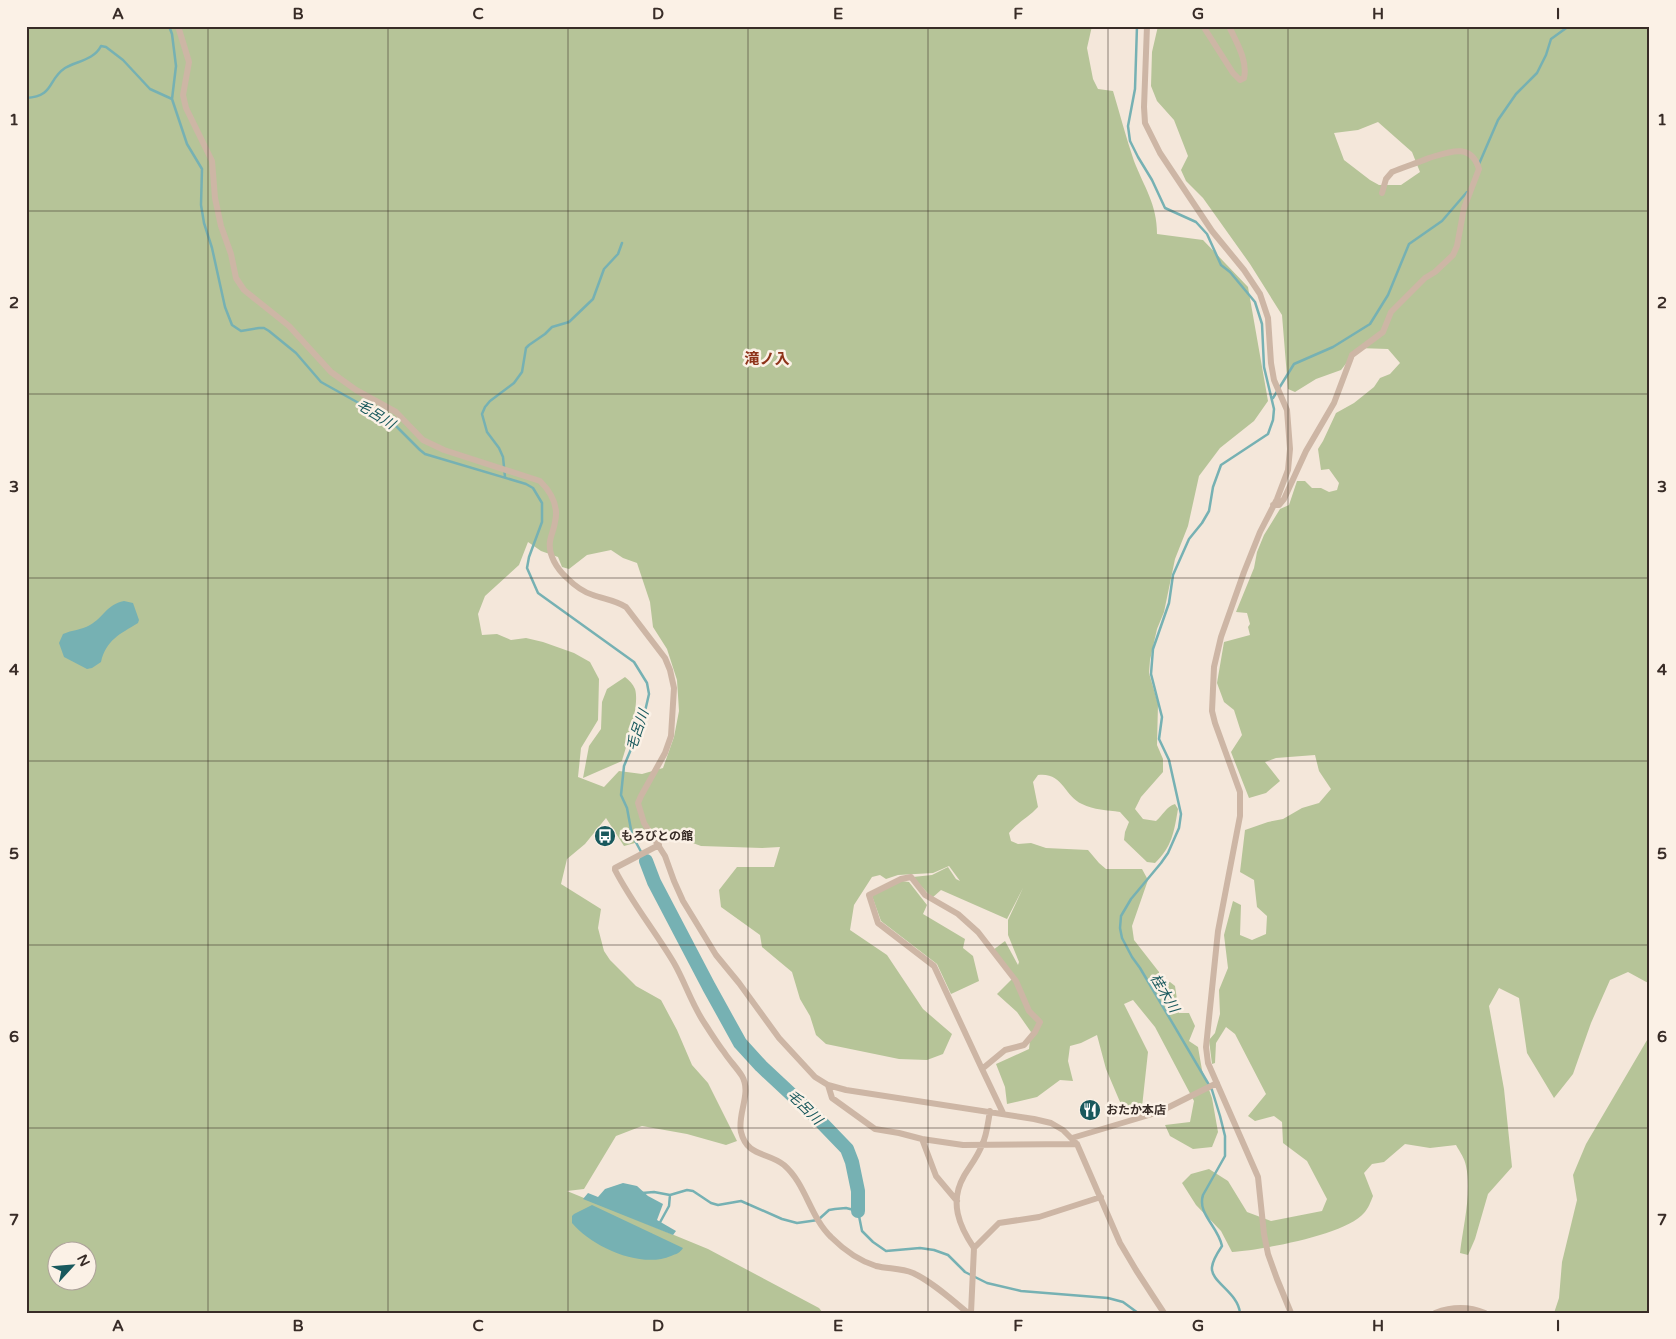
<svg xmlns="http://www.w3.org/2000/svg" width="1676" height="1339" viewBox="0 0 1676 1339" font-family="'Varela Round','Noto Sans JP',sans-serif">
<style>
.green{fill:#b6c498;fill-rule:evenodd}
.water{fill:#76b1b3}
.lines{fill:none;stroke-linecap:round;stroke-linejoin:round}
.stream{stroke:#76b1b3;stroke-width:2.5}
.river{stroke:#76b1b3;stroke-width:14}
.street{stroke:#cdb6a5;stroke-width:6}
.grid{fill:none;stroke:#382c27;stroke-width:1;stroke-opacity:0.55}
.labels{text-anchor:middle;stroke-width:5;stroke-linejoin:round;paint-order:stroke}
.poi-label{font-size:12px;font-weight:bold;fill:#382c27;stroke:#fbf1e6;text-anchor:start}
.water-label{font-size:14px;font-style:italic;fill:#19595d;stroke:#fbf1e6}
.quarter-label{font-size:15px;font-weight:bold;fill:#8e3319;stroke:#fbf1e6}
.neatline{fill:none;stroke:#382c27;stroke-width:2}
.grid-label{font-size:16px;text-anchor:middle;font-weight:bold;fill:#382c27}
</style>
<rect width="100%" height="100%" fill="#f4e7da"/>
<!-- green -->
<path class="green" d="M26,26H1092L1087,48L1093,79L1098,89L1113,91C1120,114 1126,138 1134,161C1144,187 1157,204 1157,234L1203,240L1248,287L1268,401L1254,421L1220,448L1199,476L1188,526L1175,559L1164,612L1157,629L1150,660L1149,673L1158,704L1157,745L1163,759V772L1141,797L1135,809L1143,819L1156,821C1163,815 1166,807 1175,804L1178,809C1174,832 1172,847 1155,863L1147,862L1124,840L1125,832L1129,822L1120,812C1107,810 1094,810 1082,804C1064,796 1063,772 1038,775L1033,782L1038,807C1029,817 1018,822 1009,833L1011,841L1018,844L1031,843L1046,848L1088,850L1099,863L1106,869H1142L1148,880L1132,926L1134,940L1159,972V978L1166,982H1170L1175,986L1179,1013H1189L1195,1026L1189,1041L1198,1047L1202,1070L1212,1098L1218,1132L1212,1147L1193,1149L1170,1136L1165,1125L1190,1122L1194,1101L1155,1027L1133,1000L1124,1004L1148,1052L1142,1107L1123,1109L1106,1069L1097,1035L1081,1043L1070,1046L1068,1061L1073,1081L1060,1080L1037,1097L1007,1104L1005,1087L996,1064L1029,1049L1031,1032L1017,1012L997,994L1014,977L993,950L1005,941L1018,965L1019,962L1008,935V920L1023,888L1007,919L941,890L932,898L913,877L932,875L948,867L956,879L960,881L949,866L933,873L898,875L886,879L880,875L872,877L854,905L850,930L887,955L923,1009L952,1034L943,1054L927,1060L899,1059L826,1044L816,1035L810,1016L800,999L792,972L762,947L760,935L721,907L719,890L737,867H774L780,847L762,848L701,846L679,838H653L624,846L606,818L585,844L567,859L561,884L601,909L598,928L604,951L610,960L636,986L661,1000L677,1030L692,1065L708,1083L737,1141L726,1145L687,1134L642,1126L616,1136L584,1189L567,1191L708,1249L819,1308L823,1313H26ZM528,542L541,551L558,557L562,567L569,569L587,555L611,550L623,558L637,563L650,602L653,627L667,649L677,680L679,711L674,737L663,768L642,774L619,771L604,787L578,777L581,748L598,720L599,679L590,662L574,653L543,642L526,638L511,640L497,634L482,635L478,614L485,596L519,565ZM58,1252H88V1282H58Z
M1158,26H1650V984L1628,972L1610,980L1591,1023L1573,1074L1554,1098L1527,1053L1519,998L1499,988L1489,1006L1504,1089L1512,1167L1488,1194L1475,1239L1468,1255L1460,1253C1463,1226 1472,1193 1466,1166C1465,1159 1460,1152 1456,1145L1430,1148L1405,1144L1384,1162L1372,1164L1364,1173L1373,1196C1371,1201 1368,1209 1364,1213C1346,1235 1261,1250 1232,1252L1221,1231L1196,1205L1182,1183L1191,1174L1209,1169L1228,1181L1247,1212L1271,1221L1322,1211L1327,1199L1307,1161L1283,1143L1282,1122L1274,1116L1255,1121L1248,1116L1266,1094L1235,1034L1226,1027L1216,1043L1215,1063L1212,1064L1209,1040L1215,1033L1220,1014L1219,990L1228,968L1224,935L1233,901L1241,905L1240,935L1252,940L1266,934L1267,916L1257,907L1254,880L1240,872L1245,830L1268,822L1283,819L1302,808L1319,803L1331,789L1319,771L1315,755L1276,758L1265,762L1280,781L1266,793L1249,798L1231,752L1242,735L1234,710L1224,702L1217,683L1224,642L1250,635L1248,627L1250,624L1247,613L1236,612L1254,568L1257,552L1264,535L1280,509L1289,505L1297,481H1305L1312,488H1321L1329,492L1337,490L1339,483L1329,469L1321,470L1318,449L1323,441L1336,413L1354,403L1374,387L1380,378L1390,374L1400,363L1388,349L1358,348L1341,370L1316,379L1295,392L1288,389L1282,315L1250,264L1203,198L1186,181L1181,170L1188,156L1174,120L1157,101L1151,86L1152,52ZM1378,122L1412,152L1420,172L1401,185H1379L1370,180L1344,160L1334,133L1358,130Z
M625,677C629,680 633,684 635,689C640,705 627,744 622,761L583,778L589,746L601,729L602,702L607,689Z
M902,881L909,882L927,905L923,914L965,939L963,948L973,956L979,981L951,994L937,964L881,921L872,896Z
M1650,1035V1313H1554L1559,1298L1562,1262L1577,1200L1573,1175L1586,1144Z"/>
<!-- water -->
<path class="water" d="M124,601L133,603L139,620L138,623C120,634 106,640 101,662L92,668L87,669L64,657L59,643L63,634C72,630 81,630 90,625C104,617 106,605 124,601Z
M623,1183L637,1186L648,1196L663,1204L657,1220L676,1231L673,1235L583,1199L588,1193L598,1197L605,1189Z
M592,1205L683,1248C680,1253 676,1254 671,1256C641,1269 592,1247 572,1223V1216L574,1214Z"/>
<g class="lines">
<!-- stream -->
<path class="stream" d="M169,26L172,34L176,66L172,99L187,144L202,169L201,205L204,223L212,248L225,307L232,325L241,331L259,328H264L269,331L296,353L321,382L391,421L420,450L425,454L526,484L533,488L542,503V522L529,557L527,568L538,593L634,662L647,683L649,694L646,707L642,723L624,766L621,795L627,808L632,835L646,861
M1137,26L1135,89L1128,126L1130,141L1138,157L1152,180L1165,208L1196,222L1207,234L1221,265L1230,272L1255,302L1262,324L1264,367L1274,409L1273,420L1268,434L1221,465L1213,487L1209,511L1202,523L1189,539L1173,575L1169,603L1153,649L1151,674L1162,717L1159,739L1169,760L1181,814L1179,828L1168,853L1161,863L1131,899L1121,916L1120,928L1122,938L1132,957L1140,968L1212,1090L1220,1116L1225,1136V1156L1203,1195C1197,1214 1218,1226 1222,1246C1218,1252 1213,1259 1212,1267C1210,1282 1238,1292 1240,1313
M26,98C55,96 47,80 65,68C77,61 94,60 101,46L106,47L123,60L150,89L172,99
M1479,164L1498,120L1516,94L1537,73L1546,55L1551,39L1569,26
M1273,398L1294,364L1333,347L1370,324L1388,295L1409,244L1442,221L1467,192
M505,477L503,457L499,448L487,432L482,414L485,407L490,401L514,383L522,372L526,348L529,345L545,334L552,327L569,322L593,299L604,269L618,254L622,243
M642,1193L654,1192L670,1195L687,1190L693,1191L711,1203L718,1205L741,1201L782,1219L797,1223L818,1220L829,1210L835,1209L846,1208L858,1211L862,1231L873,1242L886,1251L920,1248L934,1250L948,1255L965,1272L987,1283L1021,1291L1108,1298L1123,1302L1138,1313
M658,1226L669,1206L670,1195"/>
<!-- river -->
<path class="river" d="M646,861L654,882L709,987L740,1043L761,1066L821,1122L847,1149L852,1162L858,1191V1211"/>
<!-- street -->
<path class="street" d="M178,26L189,62L183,95L186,108L212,161L215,198L221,226L231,254L236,278L244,290L289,326L331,372L356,390L396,412L423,440L444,450L540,481C552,493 559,506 555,522C554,529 551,535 550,541C548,555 557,569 567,578C574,585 583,592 593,595C604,599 615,600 626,607L665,658L670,670L674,688L671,736L665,753L641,796L638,803L644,823L665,856L674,881L683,901L716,955L739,983L779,1038L815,1077L828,1085L846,1090L1034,1119L1051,1123L1063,1130L1077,1144L1120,1243L1136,1270L1164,1313
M1147,26L1144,107L1145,123L1160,153L1212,231L1244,270L1260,294L1268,318L1271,363L1274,380L1287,410L1290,449L1288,470L1277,499L1260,532L1244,572L1221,637L1214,667L1212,711L1215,723L1240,792V816L1218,931L1206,1047L1208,1063L1258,1177L1264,1234L1268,1254L1277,1279L1291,1313
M1203,26L1233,73L1240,80L1244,78C1248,60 1236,42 1229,26
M1273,505H1279L1284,499L1306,451L1334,403L1352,355L1383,332L1391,312L1425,278L1435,272L1453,255L1457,246L1464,208L1479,169C1471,142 1449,152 1429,158C1417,163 1404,167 1392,172L1386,179L1382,193
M659,845L615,868V870C632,903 655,931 674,963C685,982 692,1005 705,1024C711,1033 717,1043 724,1052C729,1060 737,1068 742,1076C752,1093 737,1114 741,1132C747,1157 768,1152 784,1165C806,1184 810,1217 831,1237C843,1249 860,1261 876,1266C888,1269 901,1268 913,1273C931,1281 952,1300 968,1313
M911,877L925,895L958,914L978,932L1016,981L1029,1011L1040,1022L1035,1032L1024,1045L1005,1050L982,1069L934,966L878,923L869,895L901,879Z
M982,1069L1003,1113
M828,1085L832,1098L875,1129L899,1133L922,1139L963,1145L1077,1144
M1072,1138L1159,1112L1217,1083
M922,1139L936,1176L957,1201
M974,1248C959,1226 949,1202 964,1176C970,1166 978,1156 982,1145C987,1135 988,1122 990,1111
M971,1313L974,1248L999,1223L1039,1217L1101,1197
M1435,1313C1451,1307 1468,1306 1485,1313"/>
</g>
<!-- grid -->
<path class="grid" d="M208,26V1313M388,26V1313M568,26V1313M748,26V1313M928,26V1313M1108,26V1313M1288,26V1313M1468,26V1313M26,211H1650M26,394H1650M26,578H1650M26,761H1650M26,945H1650M26,1128H1650"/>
<!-- icons -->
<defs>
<g id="bus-disc" transform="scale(1.125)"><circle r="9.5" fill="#19595d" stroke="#fbf1e6"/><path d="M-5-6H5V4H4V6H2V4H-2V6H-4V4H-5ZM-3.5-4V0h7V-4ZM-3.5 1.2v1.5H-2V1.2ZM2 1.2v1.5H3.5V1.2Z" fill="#fff"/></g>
<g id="restaurant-disc" transform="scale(1.125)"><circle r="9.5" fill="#19595d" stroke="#fbf1e6"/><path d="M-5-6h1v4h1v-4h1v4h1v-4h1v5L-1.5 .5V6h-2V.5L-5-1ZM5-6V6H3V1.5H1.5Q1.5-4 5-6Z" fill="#fff"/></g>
</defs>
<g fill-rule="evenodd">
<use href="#bus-disc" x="605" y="836"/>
<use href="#restaurant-disc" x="1090" y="1110"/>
</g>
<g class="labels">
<!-- poi labels -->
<g class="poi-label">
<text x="621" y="840">もろびとの館</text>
<text x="1106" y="1114">おたか本店</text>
</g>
<!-- water labels -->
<g class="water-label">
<text transform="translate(376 414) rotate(32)" y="5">毛呂川</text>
<text transform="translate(637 730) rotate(-71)" y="5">毛呂川</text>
<text transform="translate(1165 993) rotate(59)" y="5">桂木川</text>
<text transform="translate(805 1107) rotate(45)" y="5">毛呂川</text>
</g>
<!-- quarter labels -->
<g class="quarter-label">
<text x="767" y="364">滝ノ入</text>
</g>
</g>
<!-- border -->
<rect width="1676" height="1339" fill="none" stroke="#fbf1e6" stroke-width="55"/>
<!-- north arrow -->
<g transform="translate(72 1266) rotate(64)"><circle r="24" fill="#fbf1e6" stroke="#ada29a"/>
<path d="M0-4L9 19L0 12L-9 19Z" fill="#19595d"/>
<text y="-8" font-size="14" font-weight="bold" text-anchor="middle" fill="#382c27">N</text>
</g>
<rect x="28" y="28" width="1620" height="1284" class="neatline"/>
<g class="grid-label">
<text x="118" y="19">A</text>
<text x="298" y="19">B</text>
<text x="478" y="19">C</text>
<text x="658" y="19">D</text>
<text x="838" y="19">E</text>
<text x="1018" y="19">F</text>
<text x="1198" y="19">G</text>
<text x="1378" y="19">H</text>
<text x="1558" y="19">I</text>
<text x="14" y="125">1</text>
<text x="1662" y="125">1</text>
<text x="14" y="308">2</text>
<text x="1662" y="308">2</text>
<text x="14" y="492">3</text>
<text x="1662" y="492">3</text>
<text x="14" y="675">4</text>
<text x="1662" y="675">4</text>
<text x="14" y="859">5</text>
<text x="1662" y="859">5</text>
<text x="14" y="1042">6</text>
<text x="1662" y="1042">6</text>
<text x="14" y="1225">7</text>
<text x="1662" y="1225">7</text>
<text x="118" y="1331">A</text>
<text x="298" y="1331">B</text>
<text x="478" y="1331">C</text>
<text x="658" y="1331">D</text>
<text x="838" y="1331">E</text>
<text x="1018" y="1331">F</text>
<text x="1198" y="1331">G</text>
<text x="1378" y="1331">H</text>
<text x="1558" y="1331">I</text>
</g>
</svg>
